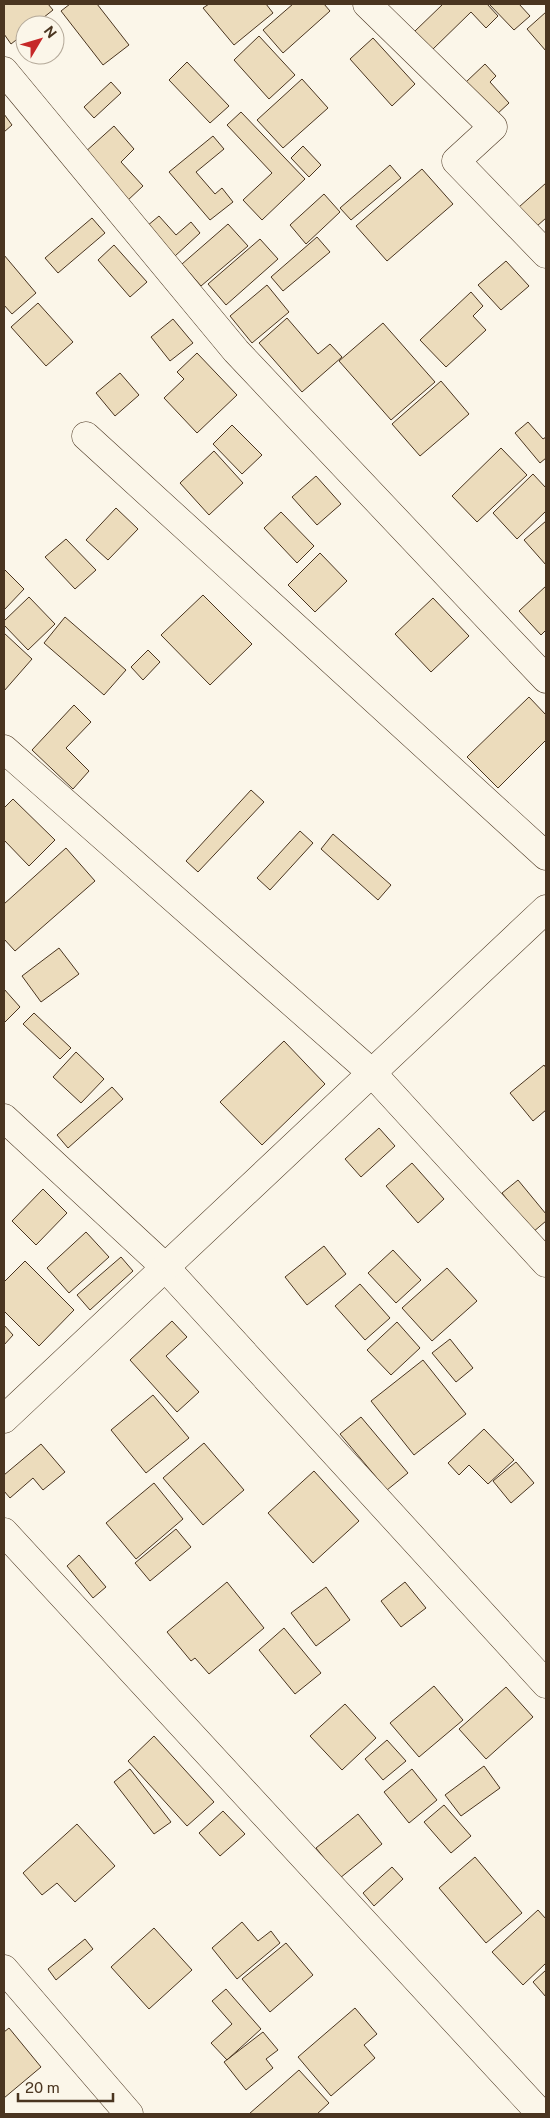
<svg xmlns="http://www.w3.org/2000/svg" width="550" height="2118" viewBox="0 0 550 2118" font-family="'Public Sans',sans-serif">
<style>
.building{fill:#ecdcbc;stroke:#4a3520}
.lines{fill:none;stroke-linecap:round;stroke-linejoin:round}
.minor-casing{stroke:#4a3520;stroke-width:29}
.tertiary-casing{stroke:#4a3520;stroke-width:29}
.minor{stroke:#fbf6e9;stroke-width:28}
.tertiary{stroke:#fbf6e9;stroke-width:28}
</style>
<rect width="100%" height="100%" fill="#fbf6e9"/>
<!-- building -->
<path class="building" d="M4,4H48L53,10L34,25H25V33L11,44L4,34Z
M70,4H97L129,45L103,65L61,11Z
M209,4H266L273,13L234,45L203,8Z
M293,4H324L330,11L283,53L263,30Z
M443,4H487L498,16L486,28L471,12L432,50L414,32Z
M489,4H519L530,16L514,30Z
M546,12V51L527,29Z
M259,36L295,75L269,99L234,60Z
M373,38L415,84L392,106L350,59Z
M187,62L229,106L210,123L169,80Z
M485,64L496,76L490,82L509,103L496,115L466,82Z
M302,79L328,108L283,148L257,120Z
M111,82L121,93L94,118L84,107Z
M241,112L305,179L262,220L243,200L272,173L227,125Z
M4,114L12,125L4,132Z
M114,126L134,149L121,162L143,186L127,201L84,153Z
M213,136L224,149L196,172L215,194L222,188L233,202L210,220L169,172Z
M303,146L321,165L309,177L291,158Z
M390,165L401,178L351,220L340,208Z
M422,169L453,204L387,261L356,226Z
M546,183V218L537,226L519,207Z
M324,194L340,212L306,244L290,225Z
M159,216L176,235L191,222L200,233L175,256L147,226Z
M92,218L105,233L58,273L45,258Z
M228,224L248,246L201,286L182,264Z
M317,237L330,252L283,291L271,277Z
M260,239L278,259L226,305L208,284Z
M114,245L147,282L130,297L98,260Z
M4,255L36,293L12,314L4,305Z
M506,261L529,286L501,310L478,285Z
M267,285L289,312L252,343L230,316Z
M471,292L483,306L473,316L486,330L446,367L420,340Z
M38,303L73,342L46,366L11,327Z
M287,318L318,354L330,344L342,357L302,392L259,343Z
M173,319L193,343L170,361L151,337Z
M383,323L435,382L391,420L339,361Z
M197,353L237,395L197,433L164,398L184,379L177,372Z
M120,373L139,395L115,416L96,393Z
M441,381L469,414L420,456L392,424Z
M528,422L543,439L546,437V458L540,463L515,433Z
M232,425L262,455L242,474L213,444Z
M501,448L527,475L477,522L452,496Z
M214,451L243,483L209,515L180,483Z
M533,474L546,488V511L517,539L493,513Z
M316,476L341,504L317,525L292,497Z
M116,508L138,529L108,560L86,540Z
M281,512L314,546L297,563L264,528Z
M546,521V565L524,540Z
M66,539L96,570L75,589L45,557Z
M320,553L347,581L315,612L288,585Z
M4,569L24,589L4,610Z
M546,586V630L541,635L519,611Z
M203,595L252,644L210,685L161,635Z
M29,597L55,624L28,650L4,625V621Z
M433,598L469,636L431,672L395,634Z
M65,617L126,670L104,695L44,643Z
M4,633L32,659L4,691Z
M148,650L160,662L143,680L131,667Z
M529,697L546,715V740L498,788L467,757Z
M74,705L91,722L66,748L89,771L73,789L32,750Z
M251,790L264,802L198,872L186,861Z
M13,799L55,840L29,866L4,840V808Z
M300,831L313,843L270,890L257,878Z
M333,834L391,885L378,900L321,849Z
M66,848L95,881L15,951L4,939V904Z
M59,948L79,974L41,1002L22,976Z
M4,989L20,1007L5,1022L4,1021Z
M34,1013L71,1048L60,1059L23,1024Z
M284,1041L325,1084L262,1145L220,1102Z
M76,1052L104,1079L81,1103L53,1077Z
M544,1065L546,1068V1110L533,1121L510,1093Z
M112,1087L123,1099L68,1148L57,1135Z
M379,1128L395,1146L361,1177L345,1159Z
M412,1163L444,1199L418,1223L386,1186Z
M518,1180L546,1214V1221L533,1232L502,1193Z
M43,1189L67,1213L36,1245L12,1221Z
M86,1232L109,1257L69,1293L47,1268Z
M324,1246L346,1274L307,1305L285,1277Z
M393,1250L421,1280L396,1303L368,1273Z
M121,1257L133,1271L90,1310L77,1295Z
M25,1261L74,1310L39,1346L4,1311V1282Z
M447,1268L477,1301L432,1341L402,1308Z
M360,1284L390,1318L365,1340L335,1306Z
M172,1321L187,1337L166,1356L199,1392L177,1412L130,1360Z
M397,1322L420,1348L391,1375L367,1350Z
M4,1325L13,1335L4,1345Z
M450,1339L473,1368L456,1382L432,1353Z
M423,1360L466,1414L414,1455L371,1401Z
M153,1395L189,1438L146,1473L111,1430Z
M361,1417L408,1473L387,1490L340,1434Z
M484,1429L514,1460L488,1484L469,1465L459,1475L448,1463Z
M204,1443L244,1490L203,1525L163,1478Z
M41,1444L65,1472L43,1490L33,1478L10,1498L4,1491V1475Z
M516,1462L534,1483L511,1503L493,1481Z
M314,1471L359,1521L313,1563L268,1513Z
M154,1483L183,1519L136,1559L106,1523Z
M176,1529L191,1547L150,1581L135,1563Z
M79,1555L106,1587L93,1598L67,1566Z
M227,1582L264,1628L209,1674L195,1658L191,1661L167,1632Z
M405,1582L426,1608L401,1627L381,1601Z
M326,1587L350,1620L316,1646L291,1613Z
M284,1628L321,1673L295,1694L259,1650Z
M434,1686L463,1720L419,1757L390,1723Z
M506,1687L533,1717L486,1759L459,1729Z
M345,1704L376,1738L342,1770L310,1736Z
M154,1736L214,1802L187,1826L128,1761Z
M387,1740L406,1761L383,1780L365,1759Z
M484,1766L500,1788L461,1816L445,1795Z
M130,1769L171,1822L154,1834L114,1782Z
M412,1769L437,1800L409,1823L384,1792Z
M444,1805L471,1836L451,1853L424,1822Z
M223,1811L245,1834L220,1856L199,1833Z
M358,1814L382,1844L340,1878L316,1848Z
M77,1824L115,1866L75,1902L57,1883L42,1895L23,1873Z
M475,1857L522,1913L486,1943L439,1888Z
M392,1867L403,1879L374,1906L363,1893Z
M538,1910L546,1919V1963L523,1985L492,1952Z
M242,1922L258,1941L271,1931L280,1943L237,1979L212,1948Z
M154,1928L192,1970L149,2009L111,1967Z
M85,1939L93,1949L56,1980L48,1969Z
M286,1943L313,1975L270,2012L242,1979Z
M546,1970V1997L533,1982Z
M226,1989L261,2029L227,2060L211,2043L232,2024L212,2001Z
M355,2008L377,2034L364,2045L375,2058L331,2096L298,2057Z
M9,2028L41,2067L4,2098V2032Z
M263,2032L278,2050L266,2059L273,2068L246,2090L224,2062Z
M299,2070L329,2103L317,2114H249Z"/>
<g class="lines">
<!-- minor casing -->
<g class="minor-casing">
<path id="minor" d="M367,4L493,127L456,161L546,254
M4,71L236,351L546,679
M86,436L546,856
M4,749L372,1073L546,1263
M4,1118L165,1267L546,1684
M4,1532L541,2114
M4,1969L129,2114"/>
</g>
<!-- tertiary casing -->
<g class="tertiary-casing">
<path id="tertiary" d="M4,1419L546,909"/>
</g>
<!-- minor -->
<use href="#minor" class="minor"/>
<!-- tertiary -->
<use href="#tertiary" class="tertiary"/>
</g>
<!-- border -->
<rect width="550" height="2118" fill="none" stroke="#4a3520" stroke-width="10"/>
<!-- north arrow -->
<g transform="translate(40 40) rotate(52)"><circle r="24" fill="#fbf6e9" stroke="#b4a999"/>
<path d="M0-4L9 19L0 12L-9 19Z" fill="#c62828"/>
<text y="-8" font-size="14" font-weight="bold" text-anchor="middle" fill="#4a3520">N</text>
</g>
<!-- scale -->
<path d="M18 2093v8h95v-8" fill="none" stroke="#4a3520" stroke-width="2.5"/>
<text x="25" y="2093" font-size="15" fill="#4a3520" stroke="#fbf6e9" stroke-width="4" paint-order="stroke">20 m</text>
</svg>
